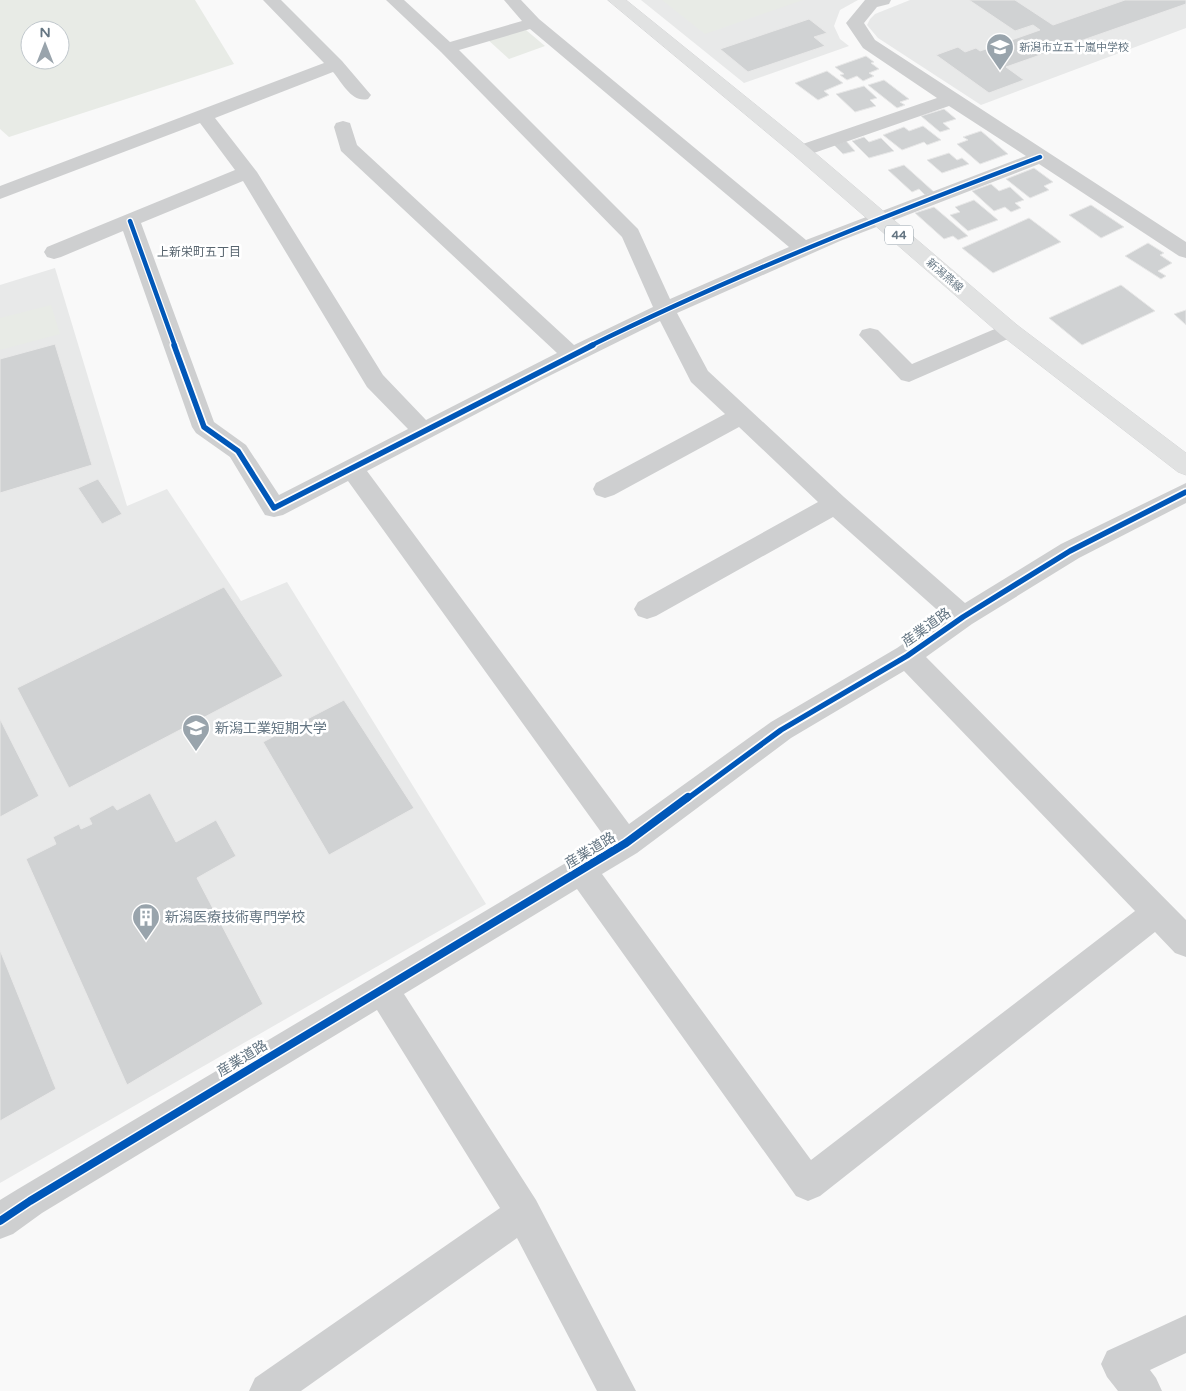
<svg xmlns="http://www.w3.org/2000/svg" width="1186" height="1391" viewBox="0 0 1186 1391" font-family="'Varela Round','Noto Sans JP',sans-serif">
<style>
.built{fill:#e8e9e9}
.green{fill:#e8ebe6;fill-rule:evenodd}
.building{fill:#d0d2d3;stroke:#e8e8e8}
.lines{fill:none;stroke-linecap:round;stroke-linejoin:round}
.major-casing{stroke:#d5d6d7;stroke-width:1}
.minor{fill:#cecfd0;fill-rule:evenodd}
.major{fill:#e1e2e2;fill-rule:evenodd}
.cycleway-far2-casing{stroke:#fff;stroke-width:7}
.cycleway-far1-casing{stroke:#fff;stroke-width:9}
.cycleway-casing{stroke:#fff;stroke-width:11}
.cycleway-far2{stroke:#0057b8;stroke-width:4.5}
.cycleway-far1{stroke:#0057b8;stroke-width:5.5}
.cycleway{stroke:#0057b8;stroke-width:8}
.labels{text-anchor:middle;stroke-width:5;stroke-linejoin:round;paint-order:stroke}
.far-poi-label{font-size:11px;fill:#657683;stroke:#fff;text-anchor:start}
.far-street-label{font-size:11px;fill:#657683;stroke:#fff}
.shield{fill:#fff;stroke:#939fa8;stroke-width:1}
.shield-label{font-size:12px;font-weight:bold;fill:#657683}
.far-neighbourhood-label{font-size:12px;fill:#57646e;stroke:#fff}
.street-label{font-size:14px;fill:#657683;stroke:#fff}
.poi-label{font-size:14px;fill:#657683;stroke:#fff;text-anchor:start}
</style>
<rect width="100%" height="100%" fill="#f9f9f9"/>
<!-- built -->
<path class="built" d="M641,0H858L840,10L834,26L840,39L849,46L744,83Z
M910,0H1186V28L981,105L878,38L867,25L870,19L875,14Z
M55,268L127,506L167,489L241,601L287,582L486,904L0,1183V285Z"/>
<!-- green -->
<path class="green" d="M0,0H195L234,64L9,137L0,129ZM30,30H60V60H30Z
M662,0H803L705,34Z
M526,30L545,46L509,59L487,39Z
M51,305L60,334L0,350V318Z"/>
<!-- building -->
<path class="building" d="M969,0H1015L1053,25L1125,0H1186V4L1006,67L1024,80L989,93L936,55L958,47L965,52L976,48L980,51L1040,30L1033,25L1015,31Z
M809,19L827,33L814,37L825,46L748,72L720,49Z
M866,56L874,62L871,63L879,69L869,73L874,76L863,81L857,76L847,80L840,75L844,74L835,67Z
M827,71L843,83L824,91L829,95L818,100L795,83Z
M884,80L909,99L900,102L905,105L897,108L868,85Z
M864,86L877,98L870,100L876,106L855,112L836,94Z
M944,109L956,119L943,123L950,129L940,132L921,116Z
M923,126L941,140L927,145L924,142L902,150L883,135L904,127L909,131Z
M981,131L1008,154L980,164L957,144L968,140L963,137Z
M864,137L869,142L881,138L894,151L869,158L852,141Z
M846,141L855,151L843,154L834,145Z
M949,153L957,160L962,158L969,164L942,173L927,160Z
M904,165L934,192L925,195L919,189L912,192L888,170Z
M1034,168L1053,182L1044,186L1049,190L1030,198L1006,179Z
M991,184L999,191L1010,187L1024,200L1015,203L1021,208L1011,212L1005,207L994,211L972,191Z
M974,200L998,220L968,231L950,215L960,212L955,207Z
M1091,205L1124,227L1101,238L1069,215Z
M934,207L968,236L958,240L953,236L944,239L915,213Z
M1029,218L1061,242L993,273L962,248Z
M1148,243L1164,253L1160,255L1172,263L1158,271L1166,276L1161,279L1125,256Z
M1121,285L1155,311L1082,345L1049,318Z
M1186,310V325L1174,314Z
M55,344L92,465L0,493V359Z
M98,479L122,514L102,524L78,488Z
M224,587L283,676L69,788L17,688Z
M344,700L414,808L329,855L263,742Z
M0,719L39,796L0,817Z
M150,793L176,842L216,820L236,856L197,878L263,1004L127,1085L26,859L56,844L53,837L79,824L81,829L92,824L89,818L113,805L117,810Z
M0,950L56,1089L0,1121Z"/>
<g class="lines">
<!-- major casing -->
<g class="major-casing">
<path id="major" d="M608,0H626L808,147L1017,325L1186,453V475L1178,472L1001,335L794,155Z"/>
</g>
<!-- minor -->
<path class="minor" d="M263,0H281L342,61L371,95L368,99C352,103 343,84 333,72L215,118L257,172L383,375L426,420L557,353L341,151L334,127L336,123L343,121L350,123L357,145L574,345L653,307L622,237L441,52L386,0H404L450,42L522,21L504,0H521L539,19L806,240L1026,156L949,106L808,155L801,157L794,155L791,151L794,147L937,98L863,48L846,23L865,0H891L889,4L877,7L864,23L875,40L1186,242V258L1179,256L1039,164L840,241L677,313L708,371L844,497L965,603L1061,544L1186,483V503L1079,558L972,624L926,657L1186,920V957L1175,953L1155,932L820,1196L808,1201L796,1196L577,889L404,994L536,1200L636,1391H597L517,1238L301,1391H249L255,1378L500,1208L377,1010L42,1213L13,1234L0,1239V1200L18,1189L606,839L348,481L283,515L274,517L265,515L230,457L196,433L192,427L123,231L61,257L54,259L47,257L44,252L47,247L235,170L200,123L0,199V186L324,63ZM530,29L789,247L670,299L638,229L459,50ZM243,181L367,387L408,429L279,495L246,445L214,422L141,223ZM660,321L691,382L725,414L596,483L593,489L596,495L605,498L614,495L739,427L818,502L638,602L634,609L638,616L647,619L656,616L833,517L944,616L897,648L771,722L629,824L367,471L543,379ZM904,671L1135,911L811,1160L602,874L637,853L791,738Z
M1009,323L1017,325L1020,330L1017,335L909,382L901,380L859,335L862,330L870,328L878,330L912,364Z
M1186,1315V1353L1150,1370L1156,1378L1162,1391H1118L1107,1377L1101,1364L1107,1351Z"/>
<!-- major -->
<use href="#major" class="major"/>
<!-- cycleway-far2 casing -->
<g class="cycleway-far2-casing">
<path id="cycleway-far2" d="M130,221L175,346
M590,346C736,274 887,215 1040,157"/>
</g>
<!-- cycleway-far1 casing -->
<g class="cycleway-far1-casing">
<path id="cycleway-far1" d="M174,345L204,427L238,451L274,508L593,345
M687,799L781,730L907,656L963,617L1070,551L1186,492"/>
</g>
<!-- cycleway casing -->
<g class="cycleway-casing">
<path id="cycleway" d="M0,1221L30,1201L626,843L688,797"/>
</g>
<!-- cycleway-far2 -->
<use href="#cycleway-far2" class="cycleway-far2"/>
<!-- cycleway-far1 -->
<use href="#cycleway-far1" class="cycleway-far1"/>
<!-- cycleway -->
<use href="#cycleway" class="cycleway"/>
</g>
<!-- icons -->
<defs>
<g id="school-pin" transform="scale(1.4375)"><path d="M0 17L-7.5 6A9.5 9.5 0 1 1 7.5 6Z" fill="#99a4ac" stroke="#fff"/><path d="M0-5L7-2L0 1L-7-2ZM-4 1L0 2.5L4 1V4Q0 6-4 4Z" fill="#fff"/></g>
<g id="university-pin" transform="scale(1.4375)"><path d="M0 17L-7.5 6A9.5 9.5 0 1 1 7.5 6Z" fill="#99a4ac" stroke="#fff"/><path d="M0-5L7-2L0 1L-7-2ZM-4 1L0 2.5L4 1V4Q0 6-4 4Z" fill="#fff"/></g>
<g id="building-pin" transform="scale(1.4375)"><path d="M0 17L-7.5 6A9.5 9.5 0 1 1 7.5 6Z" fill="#99a4ac" stroke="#fff"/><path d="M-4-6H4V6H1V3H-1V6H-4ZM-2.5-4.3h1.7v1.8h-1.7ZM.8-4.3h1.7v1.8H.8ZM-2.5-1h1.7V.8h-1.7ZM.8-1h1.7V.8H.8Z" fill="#fff"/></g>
</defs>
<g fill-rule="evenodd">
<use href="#school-pin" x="1000" y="47"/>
<use href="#university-pin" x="196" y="728"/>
<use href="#building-pin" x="146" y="917"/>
</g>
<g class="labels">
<!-- far-poi labels -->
<g class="far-poi-label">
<text x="1019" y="51">新潟市立五十嵐中学校</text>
</g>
<!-- far-street labels -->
<g class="far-street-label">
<text transform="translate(945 275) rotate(41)" y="4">新潟燕線</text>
</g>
<!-- shield labels -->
<rect class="shield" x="885" y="225.5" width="28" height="19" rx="4"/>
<g class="shield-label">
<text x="899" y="239">44</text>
</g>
<!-- far-neighbourhood labels -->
<g class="far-neighbourhood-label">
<text x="199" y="256">上新栄町五丁目</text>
</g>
<!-- street labels -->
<g class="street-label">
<text transform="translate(926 627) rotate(-35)" y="5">産業道路</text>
<text transform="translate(590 850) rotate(-31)" y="5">産業道路</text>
<text transform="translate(242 1058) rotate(-31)" y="5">産業道路</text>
</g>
<!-- poi labels -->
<g class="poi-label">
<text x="215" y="733">新潟工業短期大学</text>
<text x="165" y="922">新潟医療技術専門学校</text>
</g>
</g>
<!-- north arrow -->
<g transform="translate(45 45)"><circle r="24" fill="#ffffff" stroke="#c1c8cd"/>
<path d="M0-4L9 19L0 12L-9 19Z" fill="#99a4ac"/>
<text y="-8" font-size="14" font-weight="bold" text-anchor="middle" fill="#657683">N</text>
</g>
</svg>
